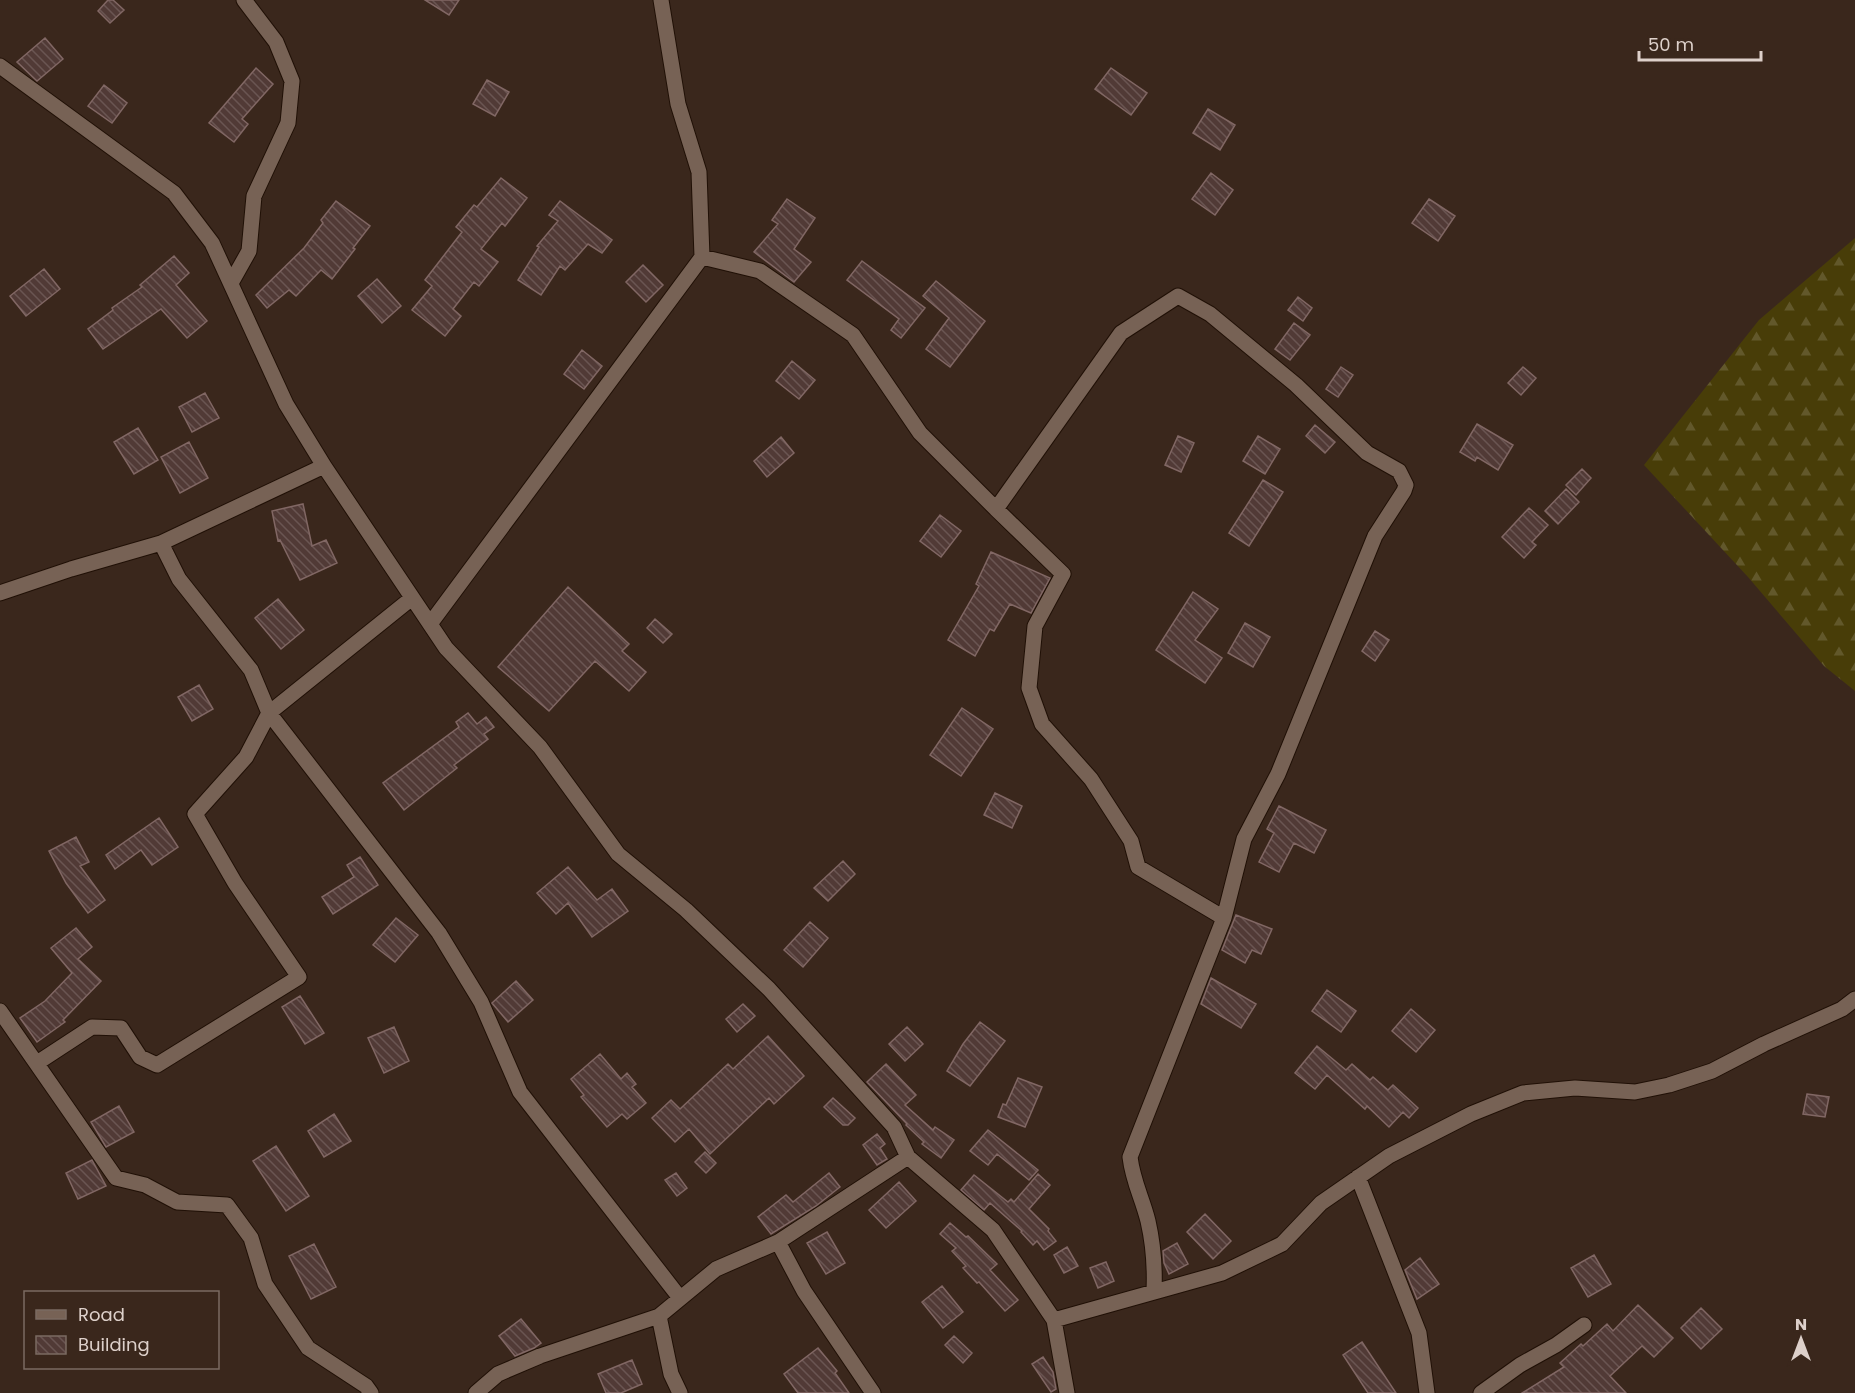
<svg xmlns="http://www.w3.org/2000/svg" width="1855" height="1393" viewBox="0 0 1855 1393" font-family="Poppins,sans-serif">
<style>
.forest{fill:url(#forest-firs)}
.building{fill:url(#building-back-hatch);stroke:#816764;stroke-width:1.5}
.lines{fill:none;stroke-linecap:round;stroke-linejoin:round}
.minor-casing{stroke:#201006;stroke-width:17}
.minor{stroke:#776255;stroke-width:15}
</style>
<defs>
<pattern id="forest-firs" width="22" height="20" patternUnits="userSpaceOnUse" patternTransform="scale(1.5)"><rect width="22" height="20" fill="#483d08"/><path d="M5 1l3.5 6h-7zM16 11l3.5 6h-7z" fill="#62582b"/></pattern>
<pattern id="building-back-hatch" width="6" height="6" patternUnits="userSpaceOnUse" patternTransform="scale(1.5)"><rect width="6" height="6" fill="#513a36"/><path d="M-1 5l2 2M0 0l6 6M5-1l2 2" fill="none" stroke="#6a5552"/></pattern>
</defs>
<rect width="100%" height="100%" fill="#3a271c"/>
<!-- forest -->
<path class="forest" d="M1855,238V691L1824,666L1748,577L1644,465L1759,320Z"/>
<!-- building -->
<path class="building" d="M108,0H113L124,10L110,23L98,11Z
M425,0H459L449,15Z
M45,38L63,59L37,81L17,62Z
M256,68L273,84L242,119L248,124L234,142L209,123Z
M1111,68L1147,93L1131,115L1095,89Z
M487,80L509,92L495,116L473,104Z
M104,85L127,103L112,123L88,106Z
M1208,109L1235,125L1220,150L1193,133Z
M1211,173L1233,190L1215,215L1192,199Z
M501,178L527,198L505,226L502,223L481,249L498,262L479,286L474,282L453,309L461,316L445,336L412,310L432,286L425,280L462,232L456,227L474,205L477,207Z
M787,199L815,218L794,249L811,262L794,282L754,252L778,224L772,220Z
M1429,199L1455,216L1438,241L1412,223Z
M336,201L370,226L353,248L355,249L332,279L321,270L296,296L289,290L267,308L256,295L304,248L323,223L321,220Z
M560,201L612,240L602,253L588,244L565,270L560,266L541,295L518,280L539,247L537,246L558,221L549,215Z
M174,256L189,273L176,285L207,321L187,338L161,309L103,349L88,329L113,310L112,308L142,287L140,285Z
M862,261L925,308L901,338L891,330L899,319L847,280Z
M643,265L663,285L646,302L626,282Z
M44,269L60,289L26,316L10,296Z
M377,279L401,306L382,323L358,296Z
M936,281L985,321L950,367L926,349L949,318L923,296Z
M1298,297L1312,308L1303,321L1288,310Z
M1294,323L1310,335L1290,360L1275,349Z
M582,350L602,366L584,389L564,374Z
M792,361L815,380L799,399L776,381Z
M1341,367L1353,375L1338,397L1326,389Z
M1523,367L1536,378L1521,395L1508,383Z
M205,393L219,418L192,432L179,407Z
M1477,424L1513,445L1498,470L1477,457L1475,461L1460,452Z
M1315,425L1335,442L1325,453L1306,436Z
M138,428L158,460L134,474L114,442Z
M1178,436L1194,443L1181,472L1165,465Z
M1258,436L1280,449L1265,474L1243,461Z
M781,437L794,453L767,477L754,461Z
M189,442L208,478L180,493L161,457Z
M1582,469L1591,478L1576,495L1566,485Z
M1263,480L1283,492L1249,546L1229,533Z
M1566,489L1579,502L1558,524L1545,511Z
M303,504L312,546L326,540L337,563L300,580L280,540L278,541L272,511Z
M1529,508L1548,525L1532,542L1536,545L1524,558L1502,537Z
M940,515L961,531L941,557L920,541Z
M991,552L1050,578L1031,613L1010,604L994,631L990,629L975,656L948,640L979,586L976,584Z
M568,587L629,644L622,651L646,672L629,691L595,661L549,711L498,667Z
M1193,592L1218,609L1195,640L1222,658L1205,683L1156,650Z
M278,599L304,630L281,649L255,618Z
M655,619L672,634L663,643L647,628Z
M1245,623L1270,637L1253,667L1228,653Z
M1375,631L1389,640L1375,661L1362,651Z
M199,685L213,709L192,721L178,697Z
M962,708L993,729L961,776L930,755Z
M468,713L477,724L486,717L494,727L484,734L488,739L454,765L457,768L404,810L383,783L459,727L456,722Z
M995,793L1022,806L1012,828L984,815Z
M1279,806L1326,830L1314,853L1294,843L1279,872L1259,862L1274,833L1267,829Z
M159,818L178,847L152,865L141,850L115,869L106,855Z
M76,837L89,862L80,866L105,900L88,913L66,883L49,851Z
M360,857L378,885L333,914L322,897L354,877L347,865Z
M843,861L855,874L828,901L814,888Z
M568,867L597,900L612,889L628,911L592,937L568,903L556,914L537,893Z
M1236,915L1272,929L1261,954L1252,950L1245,963L1222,950Z
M396,918L418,935L395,962L373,945Z
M810,922L828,938L803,967L784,950Z
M76,928L92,947L78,959L101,981L63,1020L65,1022L37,1042L20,1018L45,1001L72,973L51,948Z
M1211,978L1256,1004L1241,1028L1201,1004Z
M516,981L533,1000L508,1022L492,1003Z
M1327,990L1356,1011L1341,1032L1312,1011Z
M300,996L324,1033L305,1044L282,1007Z
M743,1004L755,1016L737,1032L726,1019Z
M1411,1009L1435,1030L1416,1052L1392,1031Z
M980,1022L1005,1041L970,1086L947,1071L963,1044Z
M394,1027L409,1061L384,1073L368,1038Z
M907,1027L923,1044L905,1061L889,1044Z
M768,1036L804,1076L774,1104L769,1098L710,1154L689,1129L675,1142L652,1118L671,1100L680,1109L728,1064L733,1069Z
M1317,1046L1346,1070L1352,1064L1370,1080L1373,1077L1388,1090L1393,1085L1418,1108L1409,1118L1403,1112L1389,1127L1367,1106L1365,1109L1327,1075L1315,1089L1295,1073Z
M600,1054L621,1079L627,1073L636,1084L632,1087L646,1103L627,1119L622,1114L607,1127L581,1097L584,1095L571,1079Z
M886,1064L916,1095L905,1105L933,1130L935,1127L954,1140L941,1158L922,1144L924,1142L906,1125L907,1124L867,1082Z
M1018,1078L1042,1087L1025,1127L998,1117L1003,1104L1006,1105Z
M1807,1094L1829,1097L1825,1117L1803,1114Z
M833,1098L855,1118L848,1125H843L824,1107Z
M119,1106L134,1132L106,1147L91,1122Z
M334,1114L351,1141L324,1157L308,1131Z
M988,1130L1038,1170L1029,1180L997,1154L988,1165L970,1151Z
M877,1134L885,1144L880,1148L887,1159L877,1165L863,1145Z
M276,1146L309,1196L286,1211L253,1161Z
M705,1152L716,1163L706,1173L695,1162Z
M92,1160L106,1186L78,1199L66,1173Z
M676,1173L687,1188L677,1196L665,1180Z
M829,1173L840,1187L816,1206L771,1234L758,1217L786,1195L793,1202Z
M1038,1174L1050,1185L1029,1209L1049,1229L1048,1231L1056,1241L1044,1250L1037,1241L1033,1245L1021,1232L1022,1231L990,1203L984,1210L961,1190L974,1175L1008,1202L1011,1199L1014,1202Z
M899,1182L916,1201L886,1228L869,1210Z
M1205,1214L1231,1241L1213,1259L1187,1232Z
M950,1223L966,1237L968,1236L997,1264L990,1270L1018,1300L1005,1311L979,1282L977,1283L963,1268L966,1266L952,1251L956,1248L940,1234Z
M827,1232L845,1263L826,1274L807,1243Z
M1177,1243L1188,1264L1169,1274L1164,1263L1163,1251Z
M314,1244L336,1287L311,1299L289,1256Z
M1067,1247L1078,1266L1064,1273L1054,1255Z
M1594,1255L1611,1284L1588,1297L1571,1268Z
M1420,1258L1439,1284L1417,1299L1405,1270Z
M1106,1262L1114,1281L1098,1288L1090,1268Z
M942,1286L963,1312L943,1328L922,1302Z
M1638,1305L1673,1338L1654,1357L1642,1346L1610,1376L1626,1393H1522L1564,1367L1560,1363L1581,1344L1583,1346L1607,1324L1613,1331Z
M1701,1308L1722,1329L1701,1349L1681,1328Z
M521,1319L541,1343L534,1348L515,1356L499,1336Z
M954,1336L972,1353L963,1363L945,1345Z
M1362,1342L1396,1393H1368L1343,1355Z
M818,1348L837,1371L835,1373L849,1393H798L784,1374Z
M1043,1357L1053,1372L1056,1389L1051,1392L1032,1364Z
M632,1360L642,1384L621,1393H606L598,1374Z"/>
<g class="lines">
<!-- minor casing -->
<g class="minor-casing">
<path id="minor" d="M0,66L174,193L212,243L286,404L324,466L446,648L540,747L618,854L686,910L769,989L894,1127L908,1157L993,1230L1054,1320L1067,1393
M702,257L760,271L853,335L920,433L996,509L1121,333L1178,296L1210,314L1296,385L1367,453L1399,471L1406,485L1404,491L1375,536L1278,774L1244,839L1224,918L1130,1157C1133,1182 1142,1197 1148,1221C1153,1243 1155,1268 1154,1291
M231,283L249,251L254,196L288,123L292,81L276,42L244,0
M996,509L1063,574L1035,626L1029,688L1042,724L1091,779L1131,841L1138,867L1224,918
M161,543L179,579L251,670L269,713L439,933L481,1002L520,1092L680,1298
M0,593L71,569L161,543L324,466
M430,624L702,257L699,172L678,104L661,0
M0,1011L116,1178L145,1185L177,1202L227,1205L251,1238L265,1284L308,1348L366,1386L371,1393
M37,1063L92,1027L121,1028L140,1057L157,1065L299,977L235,883L195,814L246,757L269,713L412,598
M1358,1177L1419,1333L1427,1393
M778,1242L804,1291L873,1393
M659,1316L671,1374L680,1393
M1054,1320L1222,1273L1282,1244L1321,1203L1389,1156L1471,1114L1523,1093L1575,1088L1635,1092L1669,1085L1712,1071L1764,1044L1842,1009L1855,999
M476,1393L498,1374L540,1356L659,1316L716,1269L778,1242L908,1157
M1481,1393L1520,1365L1556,1345L1584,1325"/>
</g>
<!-- minor -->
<use href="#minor" class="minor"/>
</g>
<!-- legend -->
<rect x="24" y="1291" width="195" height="78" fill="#3a271c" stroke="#7b6b62" stroke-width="1.5"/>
<rect x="36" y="1310" width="30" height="9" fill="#776255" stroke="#7b6b62" stroke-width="1.5"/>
<text x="78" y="1321" font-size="18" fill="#ddd0ca">Road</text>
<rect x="36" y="1336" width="30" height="18" fill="url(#building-back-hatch)" stroke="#7b6b62" stroke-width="1.5"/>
<text x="78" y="1351" font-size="18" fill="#ddd0ca">Building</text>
<!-- north arrow -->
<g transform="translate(1801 1339)" stroke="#3a271c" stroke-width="4.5" paint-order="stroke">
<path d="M0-4.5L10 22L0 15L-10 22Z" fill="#ddd0ca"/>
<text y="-9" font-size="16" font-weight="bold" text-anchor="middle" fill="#ddd0ca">N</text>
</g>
<!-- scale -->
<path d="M1639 51v9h122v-9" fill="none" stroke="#ddd0ca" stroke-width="3"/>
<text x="1648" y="51" font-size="18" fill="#ddd0ca" stroke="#3a271c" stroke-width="4.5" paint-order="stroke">50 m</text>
</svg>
